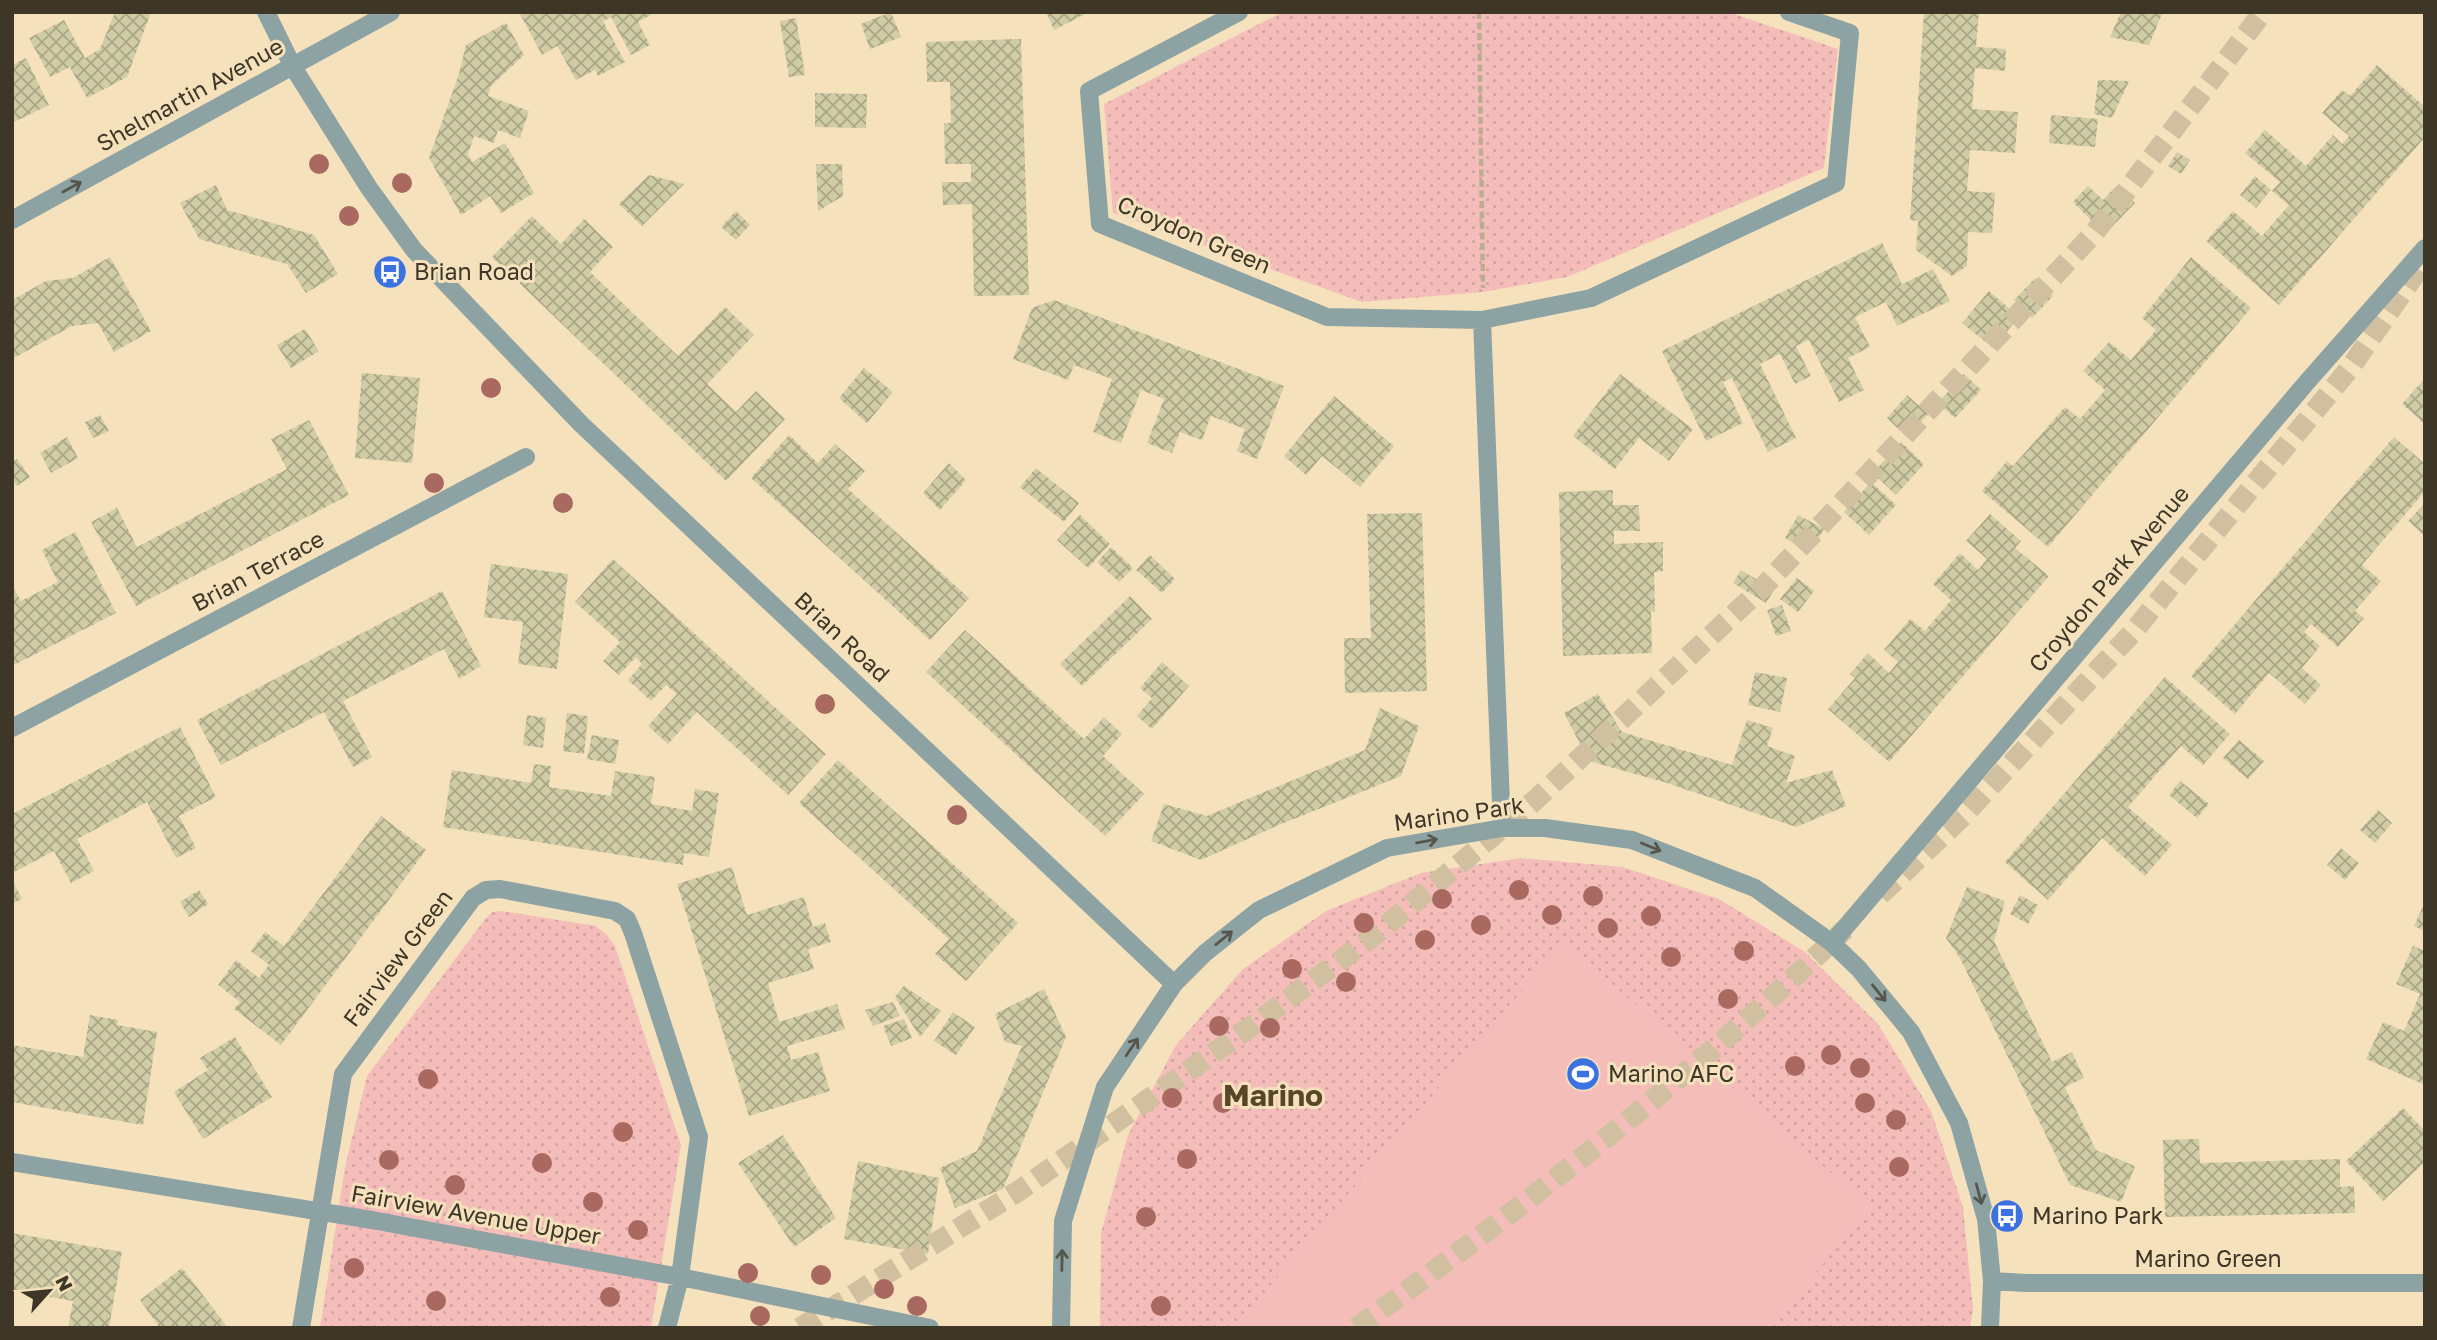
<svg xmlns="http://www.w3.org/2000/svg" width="2437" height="1340" viewBox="0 0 2437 1340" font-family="'Golos Text',sans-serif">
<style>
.grass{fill:url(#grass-dots)}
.garden{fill:#f4bdba}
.building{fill:url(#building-cross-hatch)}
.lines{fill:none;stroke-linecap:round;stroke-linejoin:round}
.highway-tunnel{stroke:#d0c09f;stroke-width:21;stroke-dasharray:21 10;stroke-linecap:butt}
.path{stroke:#bcad8f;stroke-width:4.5;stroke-dasharray:7 3.5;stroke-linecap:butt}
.street{stroke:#8da2a3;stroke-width:18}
.tree{fill:#a96860}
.oneway{stroke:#56564c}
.labels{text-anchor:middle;stroke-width:6;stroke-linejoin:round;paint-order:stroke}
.street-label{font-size:23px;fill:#3e3627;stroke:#f5e2bd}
.poi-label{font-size:23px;fill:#3e3627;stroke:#f5e2bd;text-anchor:start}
.district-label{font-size:30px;font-weight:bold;fill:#584727;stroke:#f5e2bd}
</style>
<defs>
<pattern id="grass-dots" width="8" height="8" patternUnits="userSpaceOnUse" patternTransform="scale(1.75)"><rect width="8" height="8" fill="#f4bdba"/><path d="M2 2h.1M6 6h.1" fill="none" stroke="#d2a3a0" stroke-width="1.8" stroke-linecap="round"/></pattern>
<pattern id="building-cross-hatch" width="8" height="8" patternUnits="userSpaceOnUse" patternTransform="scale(1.75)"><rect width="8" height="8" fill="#d0cca5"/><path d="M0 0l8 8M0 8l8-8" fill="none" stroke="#aaa686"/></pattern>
</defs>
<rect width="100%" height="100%" fill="#f5e2bd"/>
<!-- grass -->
<path class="grass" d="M1282,12H1728L1838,49L1824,168L1567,277L1483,292L1362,302L1113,213L1104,104Z
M1521,858L1623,867L1719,899L1805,952L1878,1024L1931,1111L1963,1207L1973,1309L1970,1328H1100L1101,1233L1128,1135L1176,1045L1243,969L1326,911L1421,873Z
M502,911L596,926L607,935L615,946L681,1145L651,1328H320L345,1167L367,1076L486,918L492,912Z"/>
<!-- garden -->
<path class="garden" d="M1563,942L1871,1207L1769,1328H1234Z"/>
<!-- building -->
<path class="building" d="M115,12H151L127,77L87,98L70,67L50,77L29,38L64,20L85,58L100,49Z
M519,12H656L638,22L650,45L631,55L611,17L603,21L625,62L598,76L595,70L576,80L557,46L542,55Z
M891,12L901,37L870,49L861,24Z
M1046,12H1089L1054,30Z
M1924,12H1979L1976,47L2006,49L2005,71L1975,68L1972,109L2018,112L2015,153L1970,150L1967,191L1995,193L1992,233L1968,232L1967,266L1952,276L1916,250L1918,221L1910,220Z
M2121,12H2163L2149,45L2110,37Z
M796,18L805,75L789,77L780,21Z
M506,23L524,55L491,86L488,96L529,111L520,138L498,130L494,143L474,136L468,154L472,162L505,143L534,193L501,213L490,196L461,215L429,158L459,74L466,45Z
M1021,39L1029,295L974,296L972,204L943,205L942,182H971V164H945L944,123H951L950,82H927L926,42Z
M26,58L49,105L12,123V65Z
M2377,65L2425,107V137L2279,305L2206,241L2233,211L2262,236L2289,205L2272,191L2280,182L2245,153L2265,130L2306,166L2333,135L2342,144L2349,136L2322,113L2342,90L2350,96Z
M2098,80L2129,81L2112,118L2094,114Z
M815,93L867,94L866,128L815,127Z
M2051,115L2098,119L2095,147L2049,143Z
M2177,152L2190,160L2181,174L2168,166Z
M816,164H842L843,196L818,211Z
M649,175L684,184L642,226L619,204Z
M2255,176L2271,190L2256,208L2240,195Z
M216,185L227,210L314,235L338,274L306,293L287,264L199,239L180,203Z
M2088,186L2103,200L2116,186L2135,203L2105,234L2073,202Z
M736,211L750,225L736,240L721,227Z
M532,216L561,244L584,219L613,247L590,272L678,356L725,307L754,335L707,384L736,412L756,391L785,419L726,481L492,257Z
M1882,243L1902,284L1933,269L1950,301L1897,326L1886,302L1855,317L1870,347L1848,358L1864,390L1839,402L1809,340L1796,346L1811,376L1795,384L1780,354L1760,364L1796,438L1768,452L1732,378L1723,382L1743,423L1706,441L1662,351Z
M110,257L151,331L114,352L98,323L72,326L12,359V300L46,281L73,278Z
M2191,257L2251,308L2048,547L1982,491L2007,461L2013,466L2065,407L2080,419L2105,390L2083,371L2109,342L2131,360L2156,330L2142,318Z
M2035,278L2053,296L2032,318L2014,300Z
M1989,291L2019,317L1993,348L1962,323Z
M1054,300L1284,386L1257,459L1237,451L1245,429L1211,416L1202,440L1180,432L1172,453L1147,443L1164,399L1141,390L1121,443L1093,432L1112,379L1074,365L1068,380L1013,359L1032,308Z
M305,329L319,351L291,368L277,345Z
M864,368L893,392L867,423L839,398Z
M362,373L420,378L412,463L355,458Z
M1620,374L1693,429L1669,461L1639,438L1615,469L1573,436Z
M1964,374L1981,390L1955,418L1938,403Z
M2425,378V424L2402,404Z
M1907,395L1928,414L1907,437L1887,418Z
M1334,396L1394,446L1360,487L1322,456L1306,475L1284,456Z
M100,415L109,431L93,438L85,422Z
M309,420L349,495L136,606L91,522L117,508L137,547L287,469L271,439Z
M789,435L818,463L835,444L865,471L848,489L969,598L930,640L751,478Z
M67,437L78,458L51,473L40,453Z
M2394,437L2425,464V491L2362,565L2381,581L2355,611L2364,618L2338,647L2311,624L2304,632L2320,646L2302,668L2321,685L2305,704L2269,673L2235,714L2191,676Z
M1901,442L1924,464L1896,495L1873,473Z
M17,459L30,477L17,486L12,479V463Z
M949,463L966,480L940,510L923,493Z
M1036,468L1079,503L1064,522L1020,487Z
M1871,482L1896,505L1869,535L1844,512Z
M1613,490V505H1639L1640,531H1614V544L1663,542V571L1654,572L1655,612H1651L1652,653L1563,656L1559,492Z
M2423,505L2425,506V536L2408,521Z
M1422,513L1427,691L1345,693L1344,638H1371L1367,514Z
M1990,514L2021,541L2015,548L2049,576L1889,762L1828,709L1855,678L1850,674L1868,653L1889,673L1898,662L1884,650L1910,619L1925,631L1951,600L1933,584L1960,553L1978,570L1987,559L1966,541Z
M1080,515L1110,544L1088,568L1057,540Z
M1798,515L1824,529L1810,552L1785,538Z
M75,532L116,613L12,666V585L21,601L58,582L42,550Z
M1111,547L1133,568L1119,582L1097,562Z
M1150,555L1175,579L1162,593L1136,570Z
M613,559L826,754L788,795L697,712L668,744L648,726L677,694L666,685L651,701L628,680L642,664L636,657L619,675L603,661L620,642L575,602Z
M491,564L568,574L557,669L518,664L523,622L484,617Z
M1741,570L1774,590L1766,603L1733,583Z
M1797,578L1814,591L1798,612L1780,599Z
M442,591L481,666L459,679L444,649L343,701L372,757L353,767L324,712L221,765L197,720Z
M1130,596L1152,619L1082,686L1060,664Z
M1782,605L1791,631L1776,636L1767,610Z
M965,630L1084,739L1104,717L1122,734L1103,756L1144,794L1105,836L926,672Z
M1162,662L1189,686L1152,729L1137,716L1152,698L1140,688Z
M1755,672L1787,678L1780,712L1748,705Z
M2165,677L2230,734L2203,765L2181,746L2128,807L2172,845L2145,876L2102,838L2048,900L2005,862Z
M1598,694L1622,732L1732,765L1747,720L1773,728L1767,746L1795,756L1786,783L1832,770L1846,806L1796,827L1667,783L1589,761L1564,713Z
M1380,708L1419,726L1401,776L1274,827L1201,860L1151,841L1164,804L1207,816L1365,750Z
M567,713L588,716L584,754L563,751Z
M527,715L546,718L543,748L523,745Z
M180,727L216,797L179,816L196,848L176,858L147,802L77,839L94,871L71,883L54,851L12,873V814Z
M592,735L619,740L615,764L587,759Z
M2239,740L2264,761L2248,779L2223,758Z
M838,760L1018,923L966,981L935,954L949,939L799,803Z
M534,764L551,766L549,787L611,796L615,771L655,777L651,804L692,811L695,789L719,793L709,857L684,853L683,865L443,827L452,770L531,783Z
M2180,781L2209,804L2197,818L2169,795Z
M2378,810L2392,823L2375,843L2360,830Z
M381,816L426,850L281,1045L234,1009L240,1002L218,985L236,960L259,978L269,965L251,951L265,932L284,946Z
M2341,848L2359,863L2345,880L2327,865Z
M732,867L747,915L804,897L813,927L825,923L831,942L808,949L814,969L768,983L779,1022L837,1004L845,1029L787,1046L791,1060L818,1052L830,1091L749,1116L677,884Z
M12,879L22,899L12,904Z
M1967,887L2005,901L1994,941L2052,1062L2072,1052L2084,1078L2065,1087L2070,1098L2096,1150L2135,1166L2121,1202L2070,1185L1960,958L1946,938Z
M199,890L208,904L189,917L180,902Z
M2020,895L2038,905L2028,924L2010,914Z
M2423,906L2425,907V931L2414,926Z
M2413,946L2425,951V1085L2366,1059L2383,1022L2404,1031L2420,994L2396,984Z
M904,986L941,1011L920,1037L895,997Z
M1044,989L1066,1037L1003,1189L955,1208L940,1168L977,1151L1022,1046L1005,1042L995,1014Z
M893,1002L900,1016L873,1026L865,1010Z
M953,1012L975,1027L956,1055L934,1041Z
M90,1015L118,1020L117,1025L157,1032L143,1125L12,1102V1045L83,1057Z
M904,1019L912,1038L891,1046L883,1026Z
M235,1037L272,1097L203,1139L174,1092L208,1070L200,1058Z
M2403,1108L2425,1131V1162L2383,1201L2346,1161Z
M783,1135L836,1218L794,1247L738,1163Z
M2199,1139L2200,1163L2340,1159V1187L2354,1186L2355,1213L2165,1217L2163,1140Z
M858,1161L939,1178L928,1254L844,1239Z
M12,1233L122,1252L109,1328H68L73,1301L12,1290Z
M182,1268L206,1299L228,1328H160L140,1300Z"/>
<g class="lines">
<!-- highway-tunnel -->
<path class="highway-tunnel" d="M1880,895L1963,816L2133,632L2350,368L2425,260
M800,1328L1020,1190L1256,1023L1376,934L1532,803L1764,586L2095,232L2263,12
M1356,1328C1526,1205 1693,1075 1845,929"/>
<!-- path -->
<path class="path" d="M1479,12L1483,288"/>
<!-- street -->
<path class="street" d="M266,12L293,67L369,188L414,250L581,424L1174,984
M1239,12L1089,91L1100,224L1327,317L1482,320L1591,298L1836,183L1850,33L1789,12
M12,220L391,12
M1482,320L1502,828
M12,728L526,457
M1832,943L2307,382L2425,248
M12,1162L372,1220L680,1277L930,1328
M1992,1281L2026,1283H2425
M301,1328L343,1074L473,898L486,890L500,889L615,911L627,919L633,933L699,1137L680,1277L667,1328
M1061,1328L1063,1221L1105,1087L1174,984L1205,953L1259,910L1387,848L1502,828H1545L1632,840L1755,888L1832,943L1859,969L1911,1032L1959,1123L1986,1219L1992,1281L1990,1328"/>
</g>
<!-- trees -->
<g class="tree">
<circle cx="319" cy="164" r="10"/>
<circle cx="402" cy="183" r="10"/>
<circle cx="349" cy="216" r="10"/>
<circle cx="491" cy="388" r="10"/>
<circle cx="434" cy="483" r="10"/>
<circle cx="563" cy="503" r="10"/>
<circle cx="825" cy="704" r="10"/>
<circle cx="957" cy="815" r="10"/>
<circle cx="1519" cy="890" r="10"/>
<circle cx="1593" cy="896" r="10"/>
<circle cx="1442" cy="899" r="10"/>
<circle cx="1552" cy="915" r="10"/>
<circle cx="1651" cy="916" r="10"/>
<circle cx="1364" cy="923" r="10"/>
<circle cx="1481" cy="925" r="10"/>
<circle cx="1608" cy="928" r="10"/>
<circle cx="1425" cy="940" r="10"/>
<circle cx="1744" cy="951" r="10"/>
<circle cx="1671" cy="957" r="10"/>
<circle cx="1292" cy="969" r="10"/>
<circle cx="1346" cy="982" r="10"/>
<circle cx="1728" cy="999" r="10"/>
<circle cx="1219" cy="1026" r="10"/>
<circle cx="1270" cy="1028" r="10"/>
<circle cx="1831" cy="1055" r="10"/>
<circle cx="1795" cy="1066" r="10"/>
<circle cx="1860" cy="1068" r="10"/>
<circle cx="428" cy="1079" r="10"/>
<circle cx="1172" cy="1098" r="10"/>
<circle cx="1223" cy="1103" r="10"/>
<circle cx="1865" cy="1103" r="10"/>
<circle cx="1896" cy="1120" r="10"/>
<circle cx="623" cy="1132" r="10"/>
<circle cx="1187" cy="1159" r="10"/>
<circle cx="389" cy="1160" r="10"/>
<circle cx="542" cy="1163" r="10"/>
<circle cx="1899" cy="1167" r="10"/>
<circle cx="455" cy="1185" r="10"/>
<circle cx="593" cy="1202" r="10"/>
<circle cx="1146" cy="1217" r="10"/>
<circle cx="638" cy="1230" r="10"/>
<circle cx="354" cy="1268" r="10"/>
<circle cx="748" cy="1273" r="10"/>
<circle cx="821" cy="1275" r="10"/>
<circle cx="884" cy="1289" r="10"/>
<circle cx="610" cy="1297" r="10"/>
<circle cx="436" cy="1301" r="10"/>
<circle cx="917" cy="1306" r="10"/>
<circle cx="1161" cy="1306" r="10"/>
<circle cx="760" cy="1316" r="10"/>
</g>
<!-- one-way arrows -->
<defs><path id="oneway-shaft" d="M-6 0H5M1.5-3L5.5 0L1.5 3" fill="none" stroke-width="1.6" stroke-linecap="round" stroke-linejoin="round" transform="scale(1.75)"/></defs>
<g class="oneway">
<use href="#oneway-shaft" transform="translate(72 187) rotate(-29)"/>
<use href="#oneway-shaft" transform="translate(1427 841) rotate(-10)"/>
<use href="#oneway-shaft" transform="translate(1651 847) rotate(22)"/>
<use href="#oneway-shaft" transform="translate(1224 938) rotate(-39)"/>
<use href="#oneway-shaft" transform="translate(1879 993) rotate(51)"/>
<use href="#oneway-shaft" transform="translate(1132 1047) rotate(-56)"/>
<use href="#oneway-shaft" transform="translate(1979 1194) rotate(75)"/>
<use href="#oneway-shaft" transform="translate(1062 1260) rotate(-89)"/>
</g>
<!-- icons -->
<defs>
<g id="bus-disc" transform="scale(1.75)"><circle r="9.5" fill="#3b71e1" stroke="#f5e2bd"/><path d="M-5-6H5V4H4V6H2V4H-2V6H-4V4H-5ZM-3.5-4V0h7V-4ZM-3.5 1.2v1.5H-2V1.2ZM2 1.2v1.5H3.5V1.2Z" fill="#fff"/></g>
<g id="stadium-disc" transform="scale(1.75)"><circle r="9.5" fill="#3b71e1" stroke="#f5e2bd"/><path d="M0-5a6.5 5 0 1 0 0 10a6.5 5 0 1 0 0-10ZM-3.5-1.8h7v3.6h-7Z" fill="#fff"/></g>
</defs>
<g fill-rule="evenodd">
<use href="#bus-disc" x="390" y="272"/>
<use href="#stadium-disc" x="1583" y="1074"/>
<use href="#bus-disc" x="2007" y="1216"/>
</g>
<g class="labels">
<!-- street labels -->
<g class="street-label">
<text transform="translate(190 95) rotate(-29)" y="8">Shelmartin Avenue</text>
<text transform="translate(1194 235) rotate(23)" y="8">Croydon Green</text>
<text transform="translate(258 571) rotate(-28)" y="8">Brian Terrace</text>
<text transform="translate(2109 579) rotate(-50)" y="8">Croydon Park Avenue</text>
<text transform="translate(842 637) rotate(43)" y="8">Brian Road</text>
<text transform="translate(1459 814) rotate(-8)" y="8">Marino Park</text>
<text transform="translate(398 958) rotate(-53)" y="8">Fairview Green</text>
<text transform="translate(476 1215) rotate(10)" y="8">Fairview Avenue Upper</text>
<text x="2208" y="1267">Marino Green</text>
</g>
<!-- poi labels -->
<g class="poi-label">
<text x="414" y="280">Brian Road</text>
<text x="1608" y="1082">Marino AFC</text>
<text x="2032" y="1224">Marino Park</text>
</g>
<!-- district labels -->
<g class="district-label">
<text x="1273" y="1106">Marino</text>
</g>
</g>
<!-- border -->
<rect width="2437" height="1340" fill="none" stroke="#3e3627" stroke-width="28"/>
<!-- north arrow -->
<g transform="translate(49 1291) rotate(63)" stroke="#f5e2bd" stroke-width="5" paint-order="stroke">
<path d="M0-5L12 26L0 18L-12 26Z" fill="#3e3627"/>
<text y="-10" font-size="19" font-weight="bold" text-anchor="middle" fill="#3e3627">N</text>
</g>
</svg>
